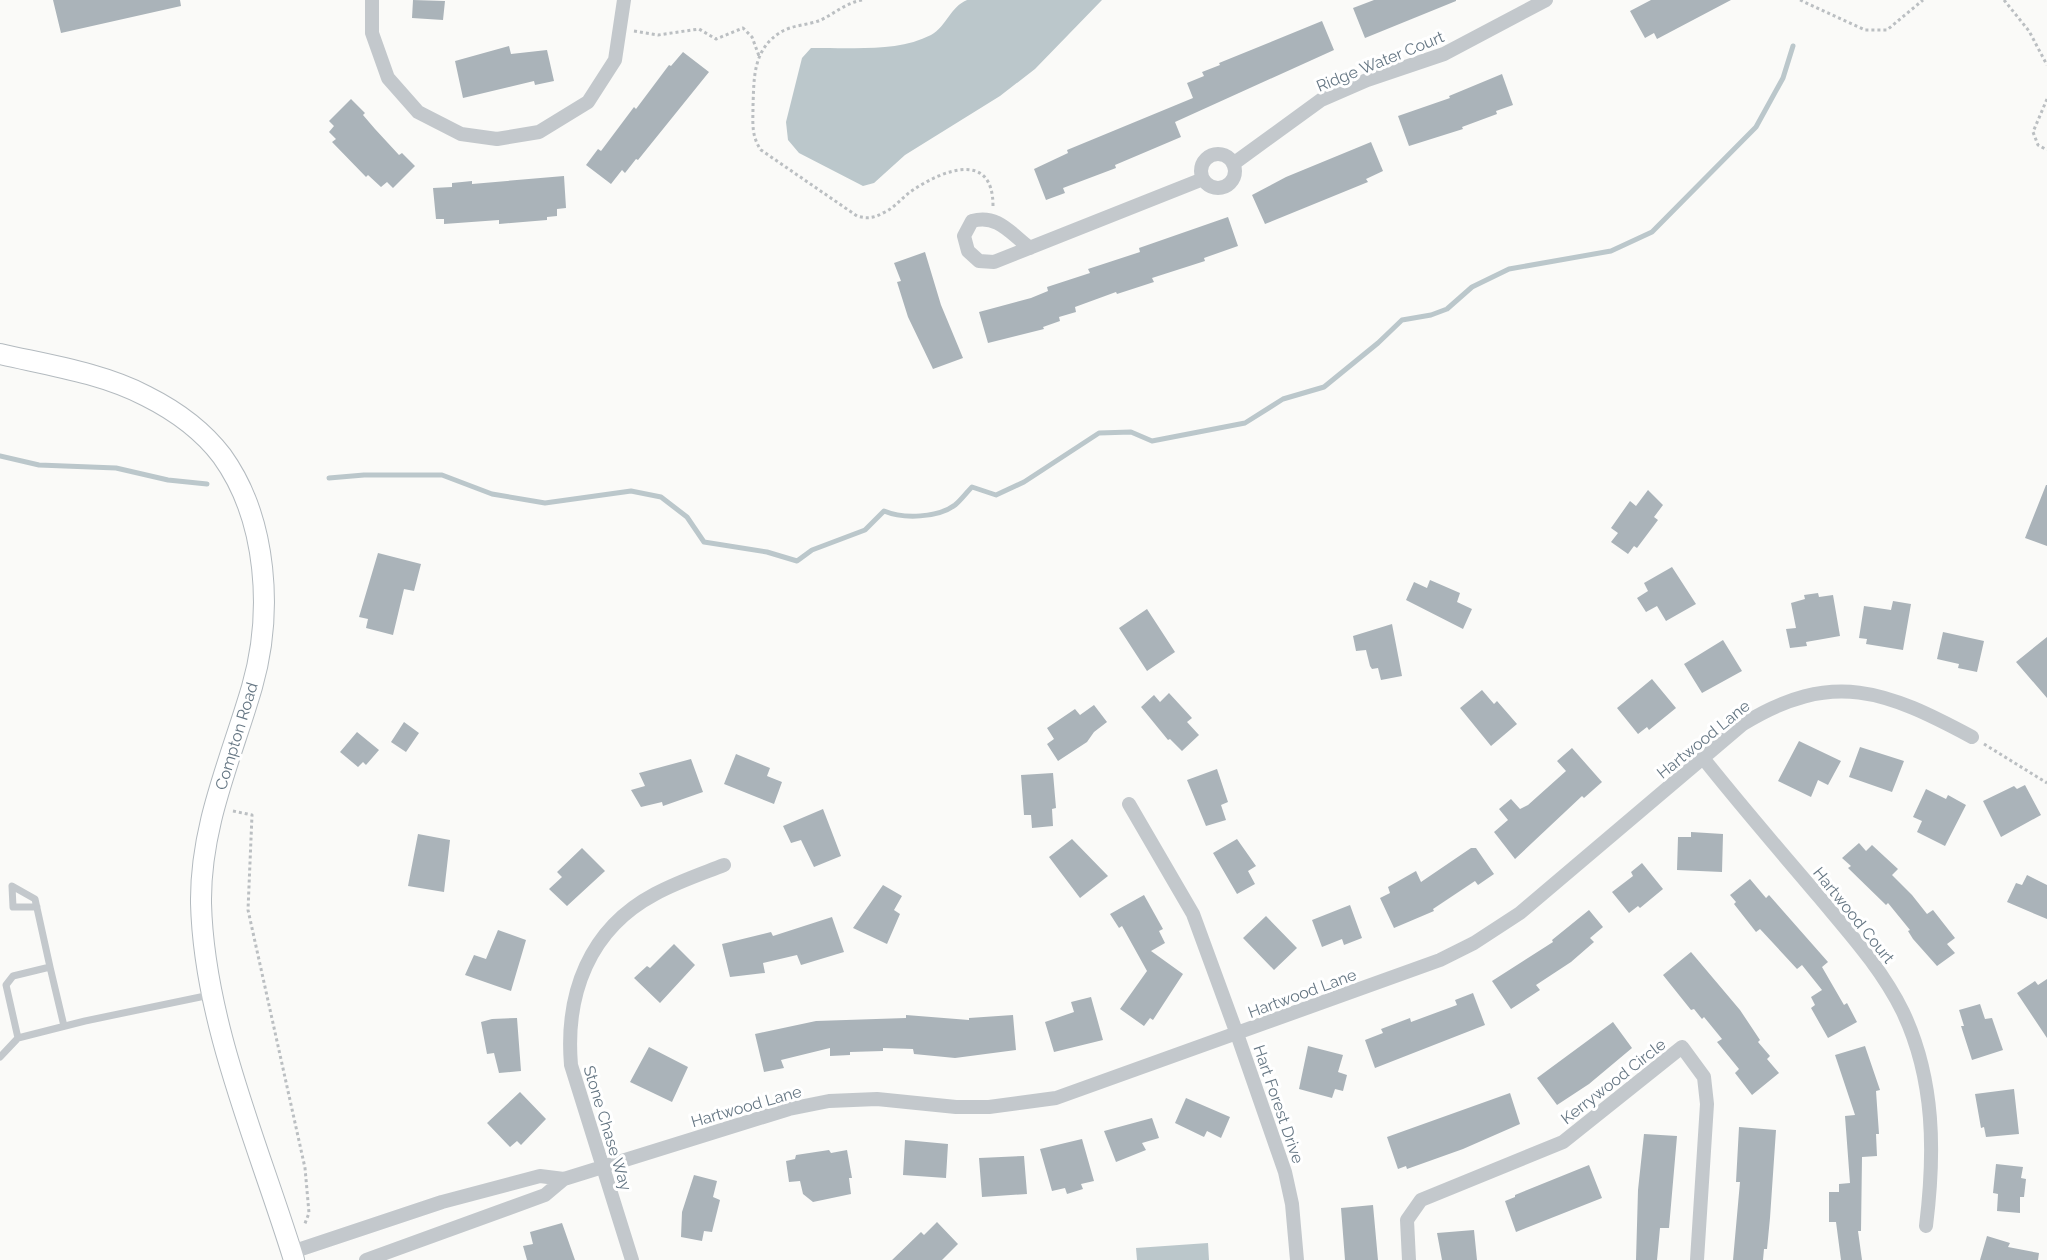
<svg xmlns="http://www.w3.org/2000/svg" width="2047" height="1260" viewBox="0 0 2047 1260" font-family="Raleway,sans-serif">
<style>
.water{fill:#bbc7cb}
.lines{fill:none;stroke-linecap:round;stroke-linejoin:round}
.stream{stroke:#bbc7cb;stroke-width:5}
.building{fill:#aab3b9}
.secondary-casing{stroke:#b3babf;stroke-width:22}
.path{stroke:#bbbfc2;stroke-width:3;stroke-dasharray:3 3;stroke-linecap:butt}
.lane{stroke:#c3c8cc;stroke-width:7}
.street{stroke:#c3c8cc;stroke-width:14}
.secondary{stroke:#fff;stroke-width:20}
.labels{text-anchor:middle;stroke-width:6;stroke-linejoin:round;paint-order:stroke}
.street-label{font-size:16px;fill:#657683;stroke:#fff}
</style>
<rect width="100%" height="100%" fill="#fafaf8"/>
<!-- water -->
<path class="water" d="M967,0H1102L1035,69L1000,96L905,155L874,183L863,186L799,153L788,140L786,122L802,58L811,48C849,47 896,53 931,35C947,26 950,7 967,0Z
M1208,1243L1209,1260H1137L1136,1248Z"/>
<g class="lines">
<!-- stream -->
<path class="stream" d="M0,456L39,465L116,468L168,480L207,484
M329,478L364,475H442L492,494L545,503L631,491L661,497L687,517L704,542L767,552L797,561L812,550L865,530L884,511C903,519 938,518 955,505C961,500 966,493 972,487L996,495L1024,482L1099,433L1131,432L1152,441L1245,423L1283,399L1324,387L1378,343L1402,320L1431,315L1447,309L1472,287L1509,269L1611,251L1652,232L1756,127L1783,78L1793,46"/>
</g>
<!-- building -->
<path class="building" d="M53,0H180L181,6L61,33Z
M413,0L445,1L443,20L412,18Z
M1374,0H1456V1L1365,38L1353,8Z
M1651,0H1731L1657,39L1654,33L1645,38L1630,11Z
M1322,21L1334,50L1175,122L1181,137L1115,165L1116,168L1063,188L1065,193L1046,200L1034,169L1068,153L1067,150L1193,98L1187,83L1204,76L1202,72L1220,65L1219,63Z
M509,46L511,54L547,50L554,81L535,85L534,81L463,98L455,61Z
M683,52L709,72L638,160L636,159L625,173L622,170L611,184L586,165L598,149L601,151L634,107L636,109L669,65L671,66Z
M1502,74L1513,105L1496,111L1497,114L1462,127L1463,129L1409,146L1398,116L1450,98L1449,96Z
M351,99L365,113L363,115L375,129L399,155L402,153L415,166L393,188L387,182L381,187L368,175L366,177L332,142L336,139L329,132L334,126L329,121Z
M1371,142L1383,171L1366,179L1368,182L1265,224L1252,195L1286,177Z
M564,176L566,208L557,209V216L547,217V220L499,224V220L444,224V219H436L433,188L452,187V183L472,181V184Z
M1228,217L1238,246L1204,258L1205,261L1152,278L1154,282L1117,294L1116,292L1075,307L1076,312L1059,317L1060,321L1043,327L1044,329L988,343L979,312L1031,298L1048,291L1047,287L1090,273L1088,269L1140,252L1139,248Z
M925,252L941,305L963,358L933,369L908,317L897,282L901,281L894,263Z
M2046,485H2047V546L2025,538Z
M1648,490L1663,505L1654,517L1658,520L1637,548L1634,546L1628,554L1611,542L1618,533L1611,528L1630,501L1636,506Z
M378,553L421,564L414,591L404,589L393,635L366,628L368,619L359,617Z
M1672,567L1696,604L1666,621L1657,606L1646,612L1637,598L1648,591L1644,583Z
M1430,580L1460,593L1457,602L1472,609L1463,629L1406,600L1414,582L1427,588Z
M1818,593L1819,597L1833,595L1840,636L1806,642L1807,646L1790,648L1786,629L1796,628L1791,603L1805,599L1804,595Z
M1893,601L1911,604L1903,650L1866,644L1867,639L1859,638L1864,606L1891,610Z
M1147,609L1175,652L1147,671L1119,628Z
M1392,624L1402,676L1381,680L1378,668L1372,669L1370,666L1366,650L1356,651L1353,636Z
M1943,632L1984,641L1977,672L1958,668L1959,664L1937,659Z
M2047,637V698L2016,662Z
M1723,640L1742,671L1702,693L1684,664Z
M1652,679L1676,708L1649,730L1647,727L1638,734L1617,708Z
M1482,690L1494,704L1497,701L1517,724L1491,746L1460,708Z
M1169,693L1192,718L1187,722L1199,735L1182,751L1170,739L1168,740L1141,707L1154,695L1160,702Z
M1094,705L1107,722L1094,732L1087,742L1058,761L1047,744L1054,739L1047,728L1075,709L1080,715Z
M404,722L419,733L406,752L391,742Z
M357,732L379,750L366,765L363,762L358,767L340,752Z
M1799,741L1841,761L1828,785L1818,780L1811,797L1778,781Z
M1860,747L1904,761L1892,792L1849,777Z
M1572,748L1602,782L1584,798L1582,796L1515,859L1494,832L1508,820L1499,809L1511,799L1520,809L1528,805L1566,771L1557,761Z
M736,754L770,768L767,776L782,782L774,804L724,784Z
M691,759L703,792L663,806L662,802L641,807L631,790L645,786L639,773Z
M1217,769L1228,802L1221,805L1226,820L1206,826L1187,780Z
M1053,773L1056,808L1052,809L1053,826L1032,828L1031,815H1024L1021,775Z
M2025,785L2041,815L2001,837L1983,801L2014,786L2017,789Z
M1926,789L1946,799L1948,795L1966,805L1945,846L1917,832L1922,821L1913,817Z
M823,809L841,856L814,867L801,840L791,843L783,826Z
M1691,832L1723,834L1722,872L1677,870L1678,837H1691Z
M418,834L450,840L444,892L408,886Z
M1072,839L1108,876L1080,898L1049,857Z
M1237,839L1256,866L1248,871L1255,884L1237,894L1213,853Z
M1859,843L1866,851L1872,845L1898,869L1892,875L1912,895L1927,914L1933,910L1955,938L1947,944L1955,953L1937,966L1913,939L1908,931L1910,930L1888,903L1886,905L1848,868L1851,866L1842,858Z
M582,848L605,871L567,906L549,889L562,877L557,872Z
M1471,848H1476L1494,874L1478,885L1475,881L1433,909L1434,911L1394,928L1380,898L1390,893L1388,887L1416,871L1421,882Z
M1642,863L1663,889L1640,908L1638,906L1629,913L1612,892L1633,876L1631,872Z
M2027,875L2047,885V919L2007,902L2016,883L2022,885Z
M1750,879L1766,898L1769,895L1828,962L1822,967L1844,1005L1847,1003L1857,1022L1828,1038L1811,1008L1815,1005L1811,997L1822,990L1802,965L1797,969L1760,929L1756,932L1734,904L1736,902L1730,895Z
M883,885L902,896L894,910L900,914L887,944L853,928Z
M1144,895L1163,929L1159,931L1165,943L1151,951L1183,974L1153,1020L1150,1018L1144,1026L1120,1009L1147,971L1122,926L1119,928L1110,914Z
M1350,905L1362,938L1344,945L1342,939L1322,947L1312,920Z
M1589,910L1603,927L1590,938L1594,942L1571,962L1536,985L1540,990L1511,1009L1492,981L1553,942L1552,940Z
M1266,916L1297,948L1274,970L1243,938Z
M832,917L844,952L801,965L797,955L763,963L765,973L730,977L722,944L771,932L773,936Z
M498,930L526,940L511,991L465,975L474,955L486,959Z
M674,944L695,965L660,1003L634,978L647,966L650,968Z
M1691,952L1740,1010L1760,1040L1758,1042L1770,1056L1767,1059L1779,1073L1752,1095L1735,1073L1739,1069L1717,1042L1722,1039L1704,1017L1702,1019L1694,1009L1691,1010L1663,975Z
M2047,979V1038L2017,993L2035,981L2038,985Z
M1473,993L1485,1025L1375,1068L1365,1040L1383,1033L1381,1029L1410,1018L1411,1022L1457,1005L1455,1000Z
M1091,997L1103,1040L1054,1052L1045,1022L1074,1012L1071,1002Z
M1980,1004L1985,1019L1992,1018L2003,1050L1972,1060L1961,1026H1964L1959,1010Z
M906,1015L969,1020V1018L1013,1015L1016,1050L955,1058L914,1054L913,1049L883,1048V1051L850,1052V1055L830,1056V1048L781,1060L784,1068L764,1072L755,1034L816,1021L906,1018Z
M517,1018L521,1071L499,1073L494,1053L487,1054L481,1022L492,1019Z
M1613,1022L1632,1048L1589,1084L1557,1105L1537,1078Z
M1308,1046L1343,1055L1338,1072L1347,1075L1343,1091L1335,1089L1332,1098L1299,1089Z
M1865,1046L1880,1090L1876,1091L1879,1134H1876L1877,1156L1862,1157L1861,1231H1858L1862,1260H1841L1836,1222H1829V1192H1839V1184L1850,1183L1845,1116L1855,1115L1835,1055Z
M649,1047L688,1067L672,1102L630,1082Z
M2014,1089L2019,1134L1986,1137L1984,1127L1981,1128L1975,1094Z
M520,1092L546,1119L521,1145L517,1141L510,1147L487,1123Z
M1510,1093L1520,1124L1463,1149L1407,1169L1406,1166L1398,1169L1387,1137Z
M1186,1098L1230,1117L1221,1138L1207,1131L1204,1137L1175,1123Z
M1152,1118L1159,1138L1142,1143L1146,1150L1116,1162L1104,1131Z
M1739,1127L1776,1130L1770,1218L1767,1249H1764L1763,1260H1733L1740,1182H1736Z
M1644,1134L1677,1136L1669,1228H1660L1657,1260H1636L1638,1190Z
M1082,1139L1094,1181L1081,1184L1083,1189L1067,1194L1065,1188L1052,1191L1040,1149Z
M905,1140L948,1144L946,1178L903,1175Z
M829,1150L831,1153L847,1150L852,1178H849L851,1194L813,1202L803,1194L800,1181L789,1182L786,1161L795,1159L796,1155Z
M1024,1156L1027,1194L982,1197L979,1158Z
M1996,1164L2023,1167L2021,1178L2026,1179L2024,1197H2020V1213L1997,1211L1998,1194L1993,1193Z
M1589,1165L1602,1198L1516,1232L1505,1201L1515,1197V1195Z
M694,1175L717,1181L713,1197L720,1200L712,1232L704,1231L702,1241L681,1237L682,1212Z
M1373,1205L1378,1260H1345L1341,1208Z
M937,1222L958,1244L942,1260H892L921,1232L924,1235Z
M562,1223L575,1260H527L523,1246L533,1244L530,1232Z
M1474,1230L1477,1260H1442L1437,1233Z
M1987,1236L2010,1243L2008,1247L2039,1253L2038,1260H1980Z"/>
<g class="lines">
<!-- secondary casing -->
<g class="secondary-casing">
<path id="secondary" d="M0,354C48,365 102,373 146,396C174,410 203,431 222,456C268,520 273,614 252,687C231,759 200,826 201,903C204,1024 259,1146 294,1260"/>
</g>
<!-- path -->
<path class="path" d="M862,0C846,3 835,13 821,20C809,25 792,25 781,32C753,49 754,77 753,106C753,122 751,136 761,150L857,216C867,219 874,218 883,213C895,208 902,197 913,190C943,170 993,150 993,206
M1800,0L1865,30H1887L1923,0
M2004,0L2029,31L2047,65
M634,31L658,35L699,29L716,39L743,28L752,37L759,56
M2047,99L2033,132L2038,145L2047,150
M1984,744L2047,783
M233,811L252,815L248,910L305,1168L309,1213L304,1226"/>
<!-- lane -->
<path class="lane" d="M37,907H13L12,886L35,899L50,967
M18,1038L6,985L13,976L50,967L64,1026
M0,1057L18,1038L85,1021L210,995"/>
<!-- street -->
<path class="street" d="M372,0V33L388,78L418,112L461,134L497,139L539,132L588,102L615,60L624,0
M1201 171a17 17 0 1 1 34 0a17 17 0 1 1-34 0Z
M1233,164L1321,100L1367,80L1444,54L1546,0
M1030,248C1010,233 998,214 972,221L964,236L968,251L979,261L994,262L1203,179
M1703,758C1741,806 1781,852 1820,898C1850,934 1882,969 1903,1012C1935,1080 1935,1153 1926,1226
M1129,804L1193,914L1237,1034L1285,1172L1292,1204L1297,1260
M292,1252L442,1202L540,1176L564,1179
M366,1260L545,1195L564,1179L789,1109L829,1101L877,1099L956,1107H989L1056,1098L1440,960L1474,943L1520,913L1743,724C1833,669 1886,691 1972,737
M632,1260L571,1065C565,994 589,929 655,894C677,882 701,874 724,865
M1409,1260L1407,1220L1421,1200L1563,1142L1682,1047L1704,1077L1707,1104L1697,1260"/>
<!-- secondary -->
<use href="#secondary" class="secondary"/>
</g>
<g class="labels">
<!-- street labels -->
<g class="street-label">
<text transform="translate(1380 61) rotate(-22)" y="6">Ridge Water Court</text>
<text transform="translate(236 736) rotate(-73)" y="6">Compton Road</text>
<text transform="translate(1703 739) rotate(-39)" y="6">Hartwood Lane</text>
<text transform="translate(1854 915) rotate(51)" y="6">Hartwood Court</text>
<text transform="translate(1302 993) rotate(-20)" y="6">Hartwood Lane</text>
<text transform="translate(1613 1081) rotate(-38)" y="6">Kerrywood Circle</text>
<text transform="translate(1279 1104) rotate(71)" y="6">Hart Forest Drive</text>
<text transform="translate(746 1106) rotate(-16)" y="6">Hartwood Lane</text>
<text transform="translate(608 1128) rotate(73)" y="6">Stone Chase Way</text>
</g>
</g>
</svg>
